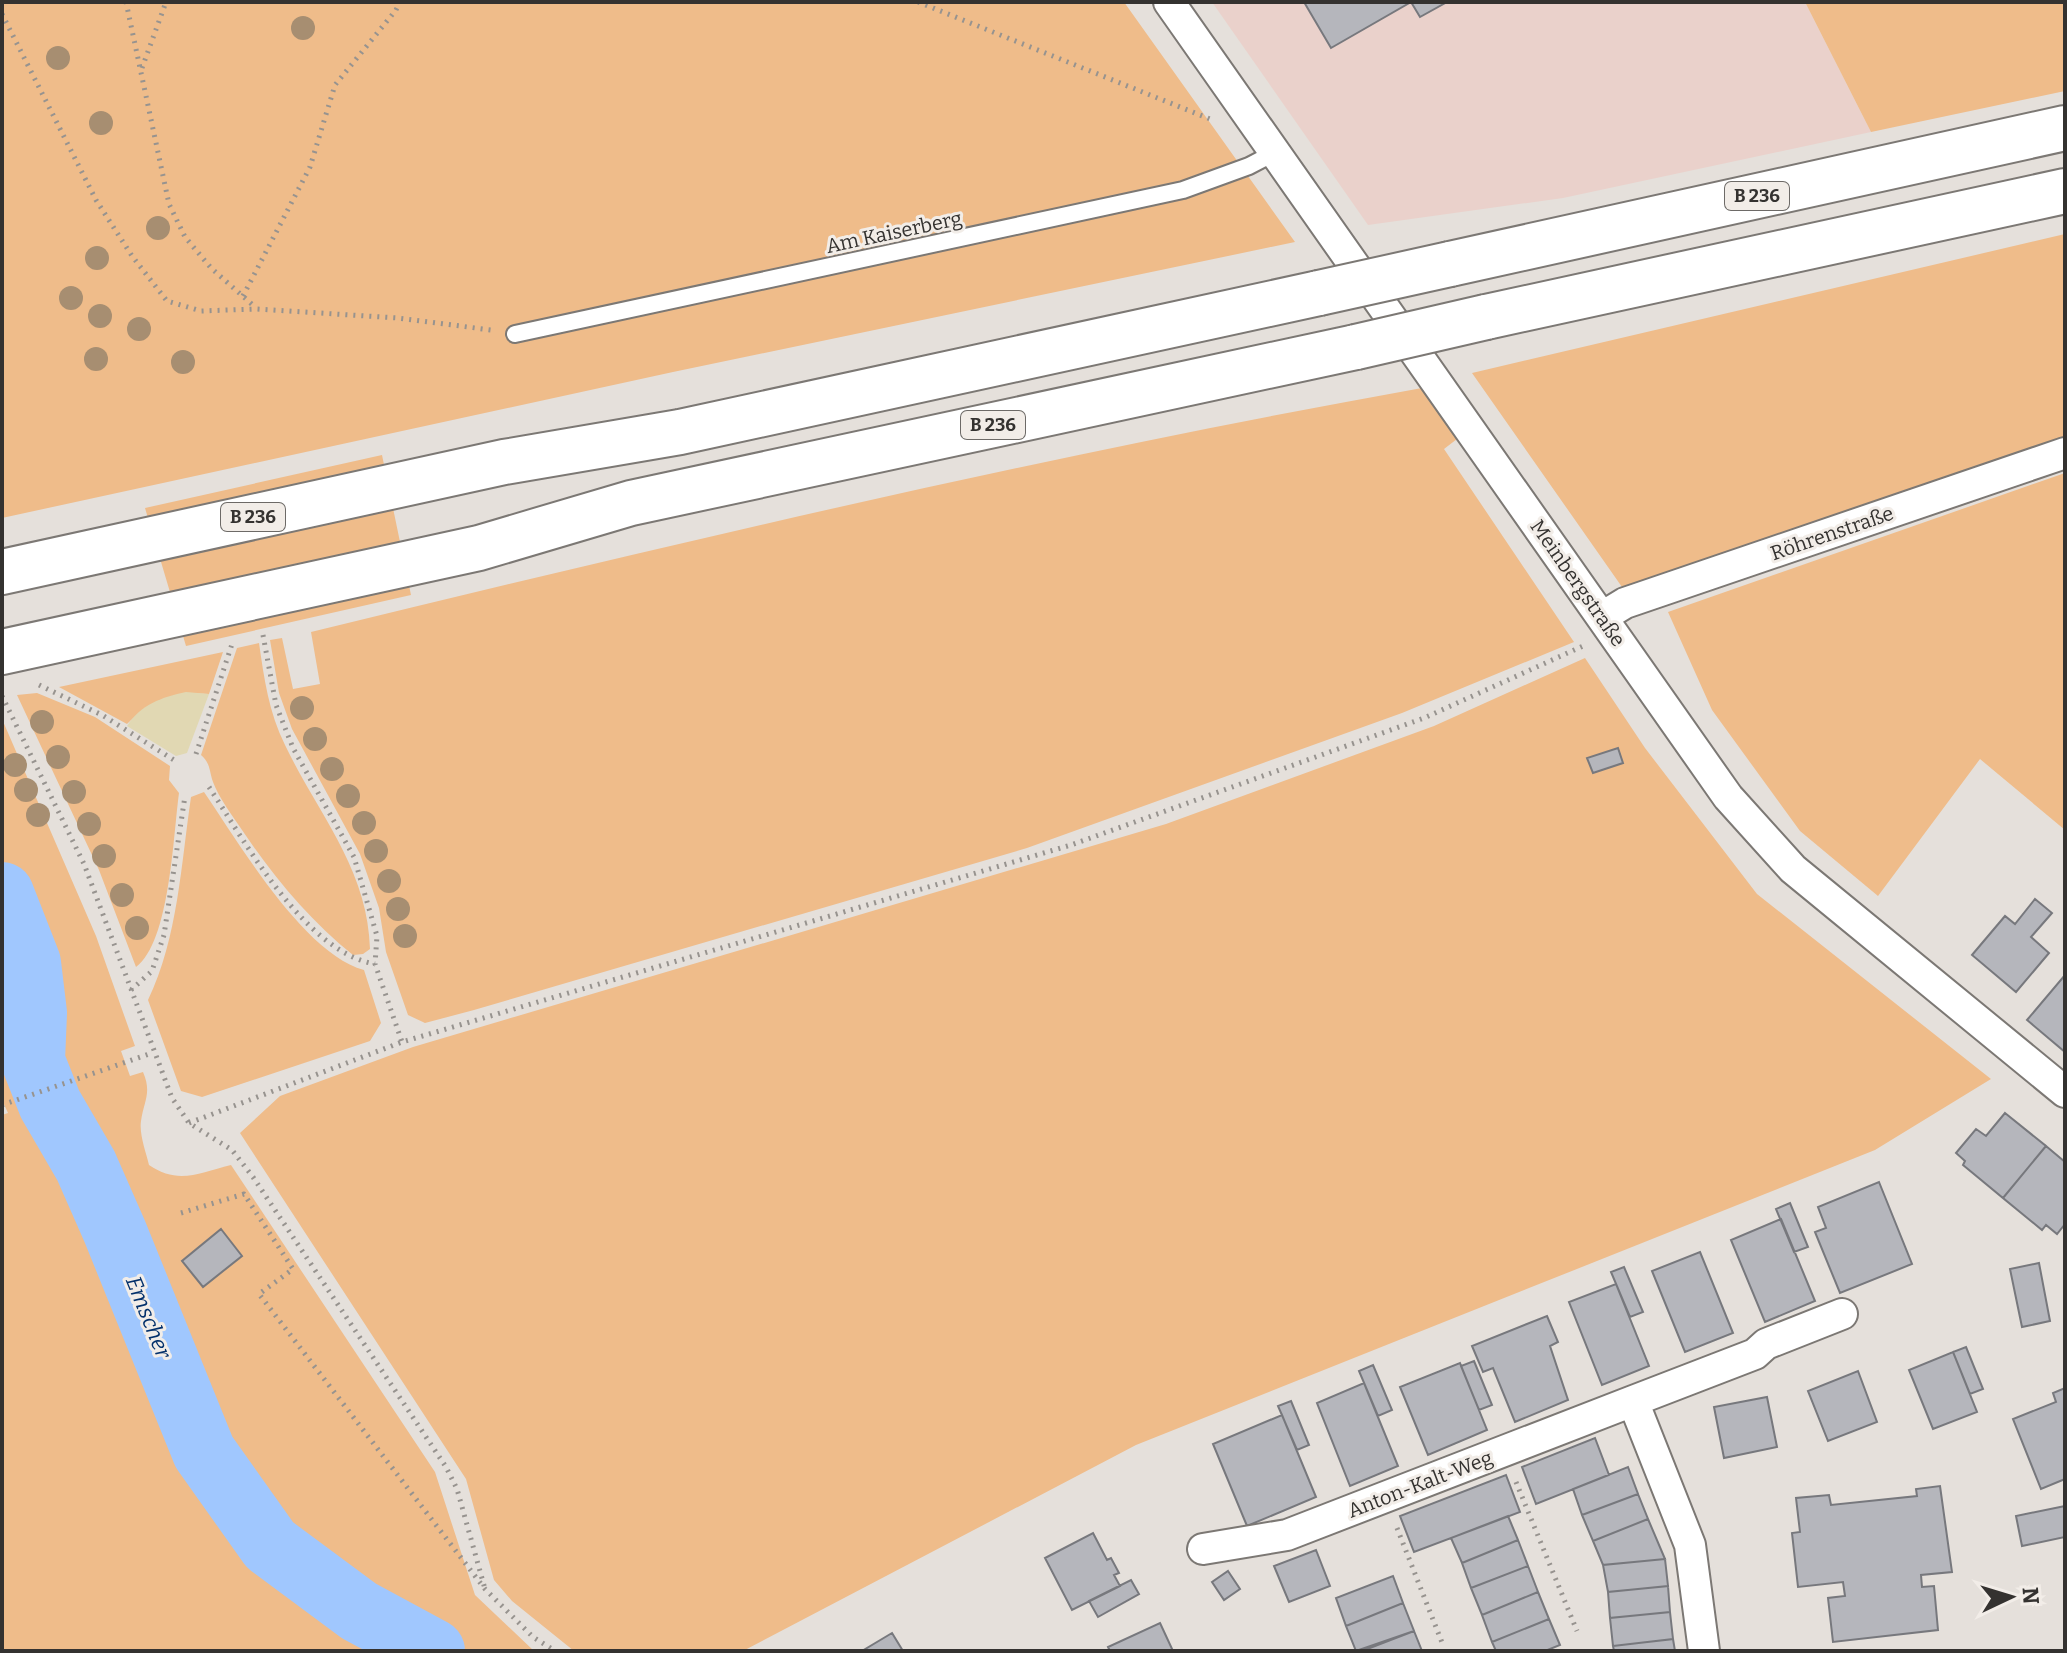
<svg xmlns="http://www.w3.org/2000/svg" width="2067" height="1653" viewBox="0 0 2067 1653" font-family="Bitter,serif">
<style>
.commercial{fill:#ead1cb}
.green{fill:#efbc8a}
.sand{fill:#e1d8b3}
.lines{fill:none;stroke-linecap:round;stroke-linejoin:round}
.river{stroke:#a0c7fe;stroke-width:64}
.building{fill:#b5b6bc;stroke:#77787d;stroke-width:2}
.service-casing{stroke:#7c7874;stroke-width:20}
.minor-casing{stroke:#7c7874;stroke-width:34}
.trunk-casing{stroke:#7c7874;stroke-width:48}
.path{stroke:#97938f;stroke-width:5;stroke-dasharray:2 6;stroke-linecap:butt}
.service{stroke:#fff;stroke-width:16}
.minor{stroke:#fff;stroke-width:30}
.trunk{stroke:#fff;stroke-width:44}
.trunk-bridge-casing{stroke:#7c7874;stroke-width:48;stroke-linecap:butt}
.trunk-bridge{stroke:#fff;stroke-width:44}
.tree{fill:#a78e71}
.labels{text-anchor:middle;stroke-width:6;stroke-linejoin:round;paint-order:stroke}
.shield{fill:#f2ede8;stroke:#6d6a67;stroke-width:2}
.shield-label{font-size:18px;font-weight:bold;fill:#343230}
.street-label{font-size:20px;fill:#343230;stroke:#f2ede8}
.water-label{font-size:22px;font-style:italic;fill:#03306b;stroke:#f2ede8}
</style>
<rect width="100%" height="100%" fill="#e5e0db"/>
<!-- commercial -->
<path class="commercial" d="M1212,2H1805L1871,132L1563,198L1368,225Z"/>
<!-- green -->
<path class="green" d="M2,2H1124L1295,242L673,372L2,518Z
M1805,2H2065V91L1871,132Z
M2065,234V438L1622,587L1472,373Z
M1422,388L1457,439L1444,449L1574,642L1402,713L1027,848L474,1010L425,1023L408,1015L386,952L379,908L360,854L292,729L279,693L270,640L282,638L293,689L320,684L311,632C680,542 1048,455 1422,388Z
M382,455L411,595L186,646L145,508Z
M2065,473V830L1980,759L1878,896L1800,831L1712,710L1668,612Z
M259,643C264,678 269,713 285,745C318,814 368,869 370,949L363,954L353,955C309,920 273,876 242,830C232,815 219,798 213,782C209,771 211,764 201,755L237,648Z
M223,652L209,694C176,691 151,701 127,724L59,687Z
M1585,658L1645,748L1757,894L1991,1079L1875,1150L1136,1445L743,1651H574L512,1601L494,1580L466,1479L240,1133L280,1096L413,1047L1166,824L1434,726Z
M37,693L95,717L170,766L169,780L179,793C173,836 170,942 136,967L99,870L17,695Z
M2,719L96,936L135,1046L121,1051L130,1076L143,1072C152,1093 144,1100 141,1121C139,1134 146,1152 149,1165C178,1185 199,1173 231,1165L435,1472L475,1595L534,1651H2V1115L8,1113L2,1100Z
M204,792C239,843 304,954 364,970L381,1023L370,1041L202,1097L181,1091L148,1000C178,938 181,864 191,797Z"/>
<!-- sand -->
<path class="sand" d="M186,692L209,694L187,753L176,756L127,726C140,705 162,697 186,692Z"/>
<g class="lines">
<!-- river -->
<path class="river" d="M2,894L29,963L35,1013L33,1061L50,1104L86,1166L115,1232L204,1452L270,1545L359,1611L433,1651"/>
</g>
<!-- building -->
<path class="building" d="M1304,2H1411L1331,48Z
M1411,2H1447L1420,17Z
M1618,748L1623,763L1593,773L1587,758Z
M2035,899L2052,913L2031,937L2049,953L2016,992L1972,955L2005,916L2015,924Z
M2065,975V1052L2027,1020Z
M2005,1113L2046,1146L2003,1198L1963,1165L1965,1161L1956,1153L1976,1129L1986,1136Z
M2046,1146L2065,1162V1224L2057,1234L2046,1225L2042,1230L2003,1198Z
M1879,1182L1912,1264L1840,1293L1815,1232L1826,1228L1818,1207Z
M1790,1203L1808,1247L1794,1252L1776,1209Z
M1781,1219L1815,1301L1765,1322L1731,1240Z
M221,1229L242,1256L203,1287L182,1261Z
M1700,1252L1733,1333L1685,1352L1652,1271Z
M2039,1263L2050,1321L2022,1327L2010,1269Z
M1624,1267L1643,1312L1630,1317L1611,1272Z
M1616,1284L1649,1366L1602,1385L1569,1302Z
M1547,1316L1558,1342L1550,1346L1568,1400L1515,1422L1493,1368L1483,1372L1472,1346Z
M1966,1347L1983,1389L1970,1394L1953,1352Z
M1953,1352L1977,1412L1933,1429L1909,1370Z
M1474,1361L1492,1405L1479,1410L1461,1366Z
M1460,1363L1487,1430L1428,1455L1400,1387Z
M1373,1365L1392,1410L1378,1416L1359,1371Z
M1858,1371L1877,1422L1828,1441L1808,1391Z
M1364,1383L1398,1466L1350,1486L1317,1403Z
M2065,1388V1479L2041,1489L2013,1419L2056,1402L2053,1393Z
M1767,1397L1777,1447L1724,1458L1714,1407Z
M1291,1401L1309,1445L1297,1450L1278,1406Z
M1282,1415L1316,1497L1247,1526L1213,1444Z
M1595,1438L1609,1475L1536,1504L1522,1467Z
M1628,1467L1638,1494L1582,1515L1573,1489Z
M1506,1475L1520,1512L1414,1552L1400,1516Z
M1940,1486L1952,1572L1921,1575L1922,1587L1934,1586L1938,1630L1833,1642L1828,1598L1845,1596L1843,1582L1798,1587L1792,1533L1800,1532L1796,1498L1829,1495L1831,1505L1917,1496L1916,1489Z
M1638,1494L1648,1519L1593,1541L1582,1515Z
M2065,1506V1537L2022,1546L2016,1516Z
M1508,1516L1518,1540L1462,1563L1451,1538Z
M1648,1519L1665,1559L1603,1565L1593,1541Z
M1093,1533L1107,1560L1111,1558L1119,1573L1114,1575L1120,1586L1072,1610L1045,1558Z
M1518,1540L1528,1566L1471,1588L1462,1563Z
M1316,1550L1330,1586L1289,1602L1274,1566Z
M1665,1559L1668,1586L1608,1592L1603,1565Z
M1528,1566L1538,1592L1482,1615L1471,1588Z
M1228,1571L1240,1589L1224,1600L1212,1582Z
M1393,1576L1403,1603L1346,1626L1336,1598Z
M1131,1580L1139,1594L1098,1617L1089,1601Z
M1668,1586L1670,1612L1610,1618L1608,1592Z
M1538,1592L1549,1619L1492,1642L1482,1615Z
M1403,1603L1414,1631L1356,1651L1346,1626Z
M1670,1612L1673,1639L1613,1646L1610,1618Z
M1549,1619L1560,1645L1545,1651H1496L1492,1642Z
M1160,1623L1173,1651H1110L1108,1647Z
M1414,1631L1422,1651H1362Z
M892,1633L903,1651H862Z
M1673,1639L1675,1651H1614L1613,1646Z"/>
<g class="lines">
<!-- service casing -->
<g class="service-casing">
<path id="service" d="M515,334L1183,190L1249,166L1276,152"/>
</g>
<!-- minor casing -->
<g class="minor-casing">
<path id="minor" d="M1169,2L1728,797L1793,869L2065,1092
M1602,617L1625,603L2065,453
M1633,1401L1755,1354L1766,1344L1842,1314
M1203,1549L1287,1535L1633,1401L1690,1545L1704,1651"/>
</g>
<!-- trunk casing -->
<g class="trunk-casing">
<path id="trunk" d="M1450,264L2065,128
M1486,317L2065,191
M2,572L504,462L680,432L1319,293
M2,652L479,548L631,503L1356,347"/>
</g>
<!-- path -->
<path class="path" d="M126,2L169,204L185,237L211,268L255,307
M396,2V10L400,2
M918,2L1210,119
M2,14L96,200L132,256L167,301L201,311L257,309L398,318L491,330
M142,68L166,2
M243,296L310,167L335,85L396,10
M263,635L276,705L293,748L354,857L377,936L375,964L402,1042
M39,685L102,715L174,760
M2,696L84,864L172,1098L189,1123L232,1150L253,1177L446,1467L457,1489L485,1589
M196,754L232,644
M209,787C246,843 305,952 375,964
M131,990L152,971L164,935L185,796
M2,1105L152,1053
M189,1123L402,1042L1071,845L1424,718L1583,646
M181,1213L244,1194L293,1269L259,1294L485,1589L533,1637L555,1651
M1516,1482L1577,1631
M1397,1528L1443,1645"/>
<!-- service -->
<use href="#service" class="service"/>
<!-- minor -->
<use href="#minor" class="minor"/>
<!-- trunk -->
<use href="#trunk" class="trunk"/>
<!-- trunk-bridge casing -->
<g class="trunk-bridge-casing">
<path id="trunk-bridge" d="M1319,293L1450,264
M1356,347L1486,317"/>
</g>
<!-- trunk-bridge -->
<use href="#trunk-bridge" class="trunk-bridge"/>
</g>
<!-- trees -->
<g class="tree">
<circle cx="303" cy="28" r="12"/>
<circle cx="58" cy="58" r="12"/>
<circle cx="101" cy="123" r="12"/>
<circle cx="158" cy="228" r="12"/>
<circle cx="97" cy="258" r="12"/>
<circle cx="71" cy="298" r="12"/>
<circle cx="100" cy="316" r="12"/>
<circle cx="139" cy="329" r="12"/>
<circle cx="96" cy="359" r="12"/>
<circle cx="183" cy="362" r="12"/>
<circle cx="302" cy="708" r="12"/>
<circle cx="42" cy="722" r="12"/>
<circle cx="315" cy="739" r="12"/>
<circle cx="58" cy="757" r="12"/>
<circle cx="15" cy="765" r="12"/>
<circle cx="332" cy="769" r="12"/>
<circle cx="26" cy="790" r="12"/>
<circle cx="74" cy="792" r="12"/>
<circle cx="348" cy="796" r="12"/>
<circle cx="38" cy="815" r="12"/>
<circle cx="364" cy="823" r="12"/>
<circle cx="89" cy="824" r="12"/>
<circle cx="376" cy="851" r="12"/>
<circle cx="104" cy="856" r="12"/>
<circle cx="389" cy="881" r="12"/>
<circle cx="122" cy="895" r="12"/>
<circle cx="398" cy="909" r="12"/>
<circle cx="137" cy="928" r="12"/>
<circle cx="405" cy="936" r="12"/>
</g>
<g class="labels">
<!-- shield labels -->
<g class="shield">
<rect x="1725" y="182" width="64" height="28" rx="6"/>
<rect x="961" y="411" width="64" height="28" rx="6"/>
<rect x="221" y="503" width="64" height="28" rx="6"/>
</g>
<g class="shield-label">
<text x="1757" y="202">B 236</text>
<text x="993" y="431">B 236</text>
<text x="253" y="523">B 236</text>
</g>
<!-- street labels -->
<g class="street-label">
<text transform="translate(894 232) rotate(-12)" y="7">Am Kaiserberg</text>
<text transform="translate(1832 533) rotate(-19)" y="7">Röhrenstraße</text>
<text transform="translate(1578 583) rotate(55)" y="7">Meinbergstraße</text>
<text transform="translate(1420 1484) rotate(-21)" y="7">Anton-Kalt-Weg</text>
</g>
<!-- water labels -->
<g class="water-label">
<text transform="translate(149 1317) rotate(68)" y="8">Emscher</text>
</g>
</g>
<!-- border -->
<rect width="2067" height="1653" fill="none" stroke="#343230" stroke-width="8"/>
<!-- north arrow -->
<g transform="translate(2011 1597) rotate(86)" stroke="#f2ede8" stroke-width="6" paint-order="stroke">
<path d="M0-6L14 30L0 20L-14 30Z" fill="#343230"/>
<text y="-12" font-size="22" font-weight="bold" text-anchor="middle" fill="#343230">N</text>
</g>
</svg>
